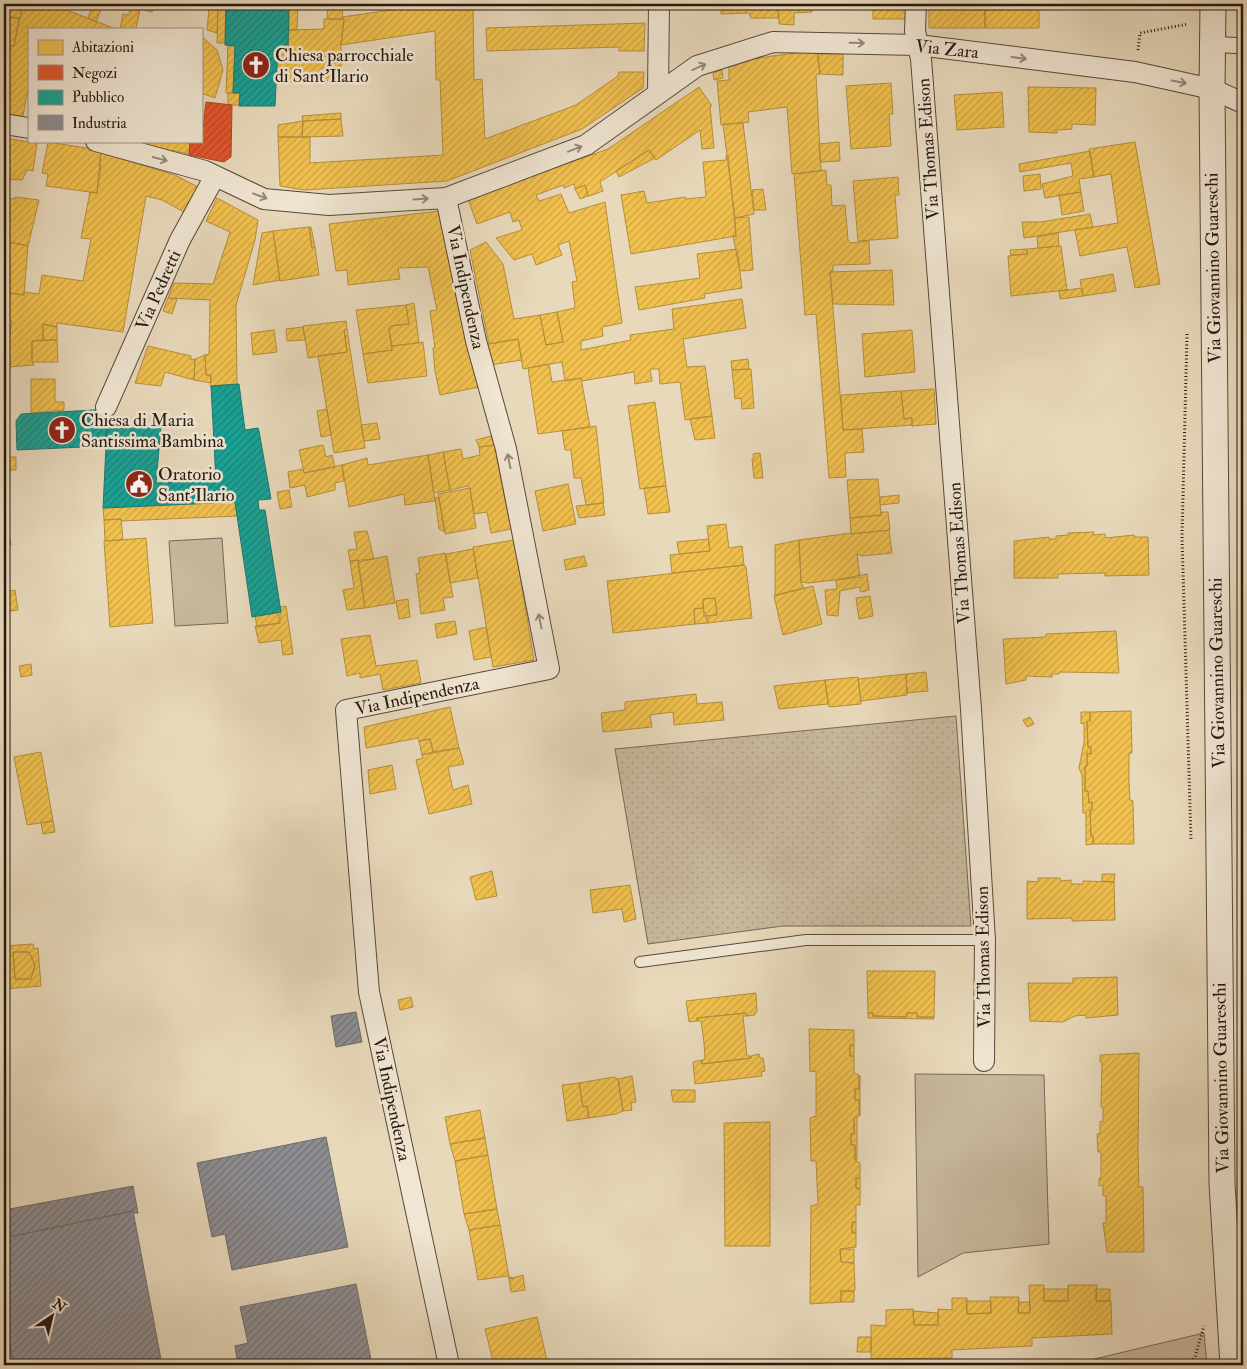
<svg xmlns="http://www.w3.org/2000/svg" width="1247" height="1369" viewBox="0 0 1247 1369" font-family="'IM FELL Double Pica',serif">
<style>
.grass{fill:url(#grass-dots);stroke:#766858}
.green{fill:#c7b89e;stroke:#766858}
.homes{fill:url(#homes-hatch);stroke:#b58e3c;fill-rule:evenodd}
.shops{fill:url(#shops-hatch);stroke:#ab4425}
.public{fill:url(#public-hatch);stroke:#1c7970}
.industry{fill:url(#industry-hatch);stroke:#6e6a6b}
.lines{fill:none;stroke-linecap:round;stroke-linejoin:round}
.service-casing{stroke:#56483c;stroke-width:12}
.pedestrian-casing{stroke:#56483c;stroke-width:17}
.minor-casing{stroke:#56483c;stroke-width:22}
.tertiary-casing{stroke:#56483c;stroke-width:27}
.path{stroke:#261811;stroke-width:3;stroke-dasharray:1 2.5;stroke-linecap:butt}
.service{stroke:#f0e6d3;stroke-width:10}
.pedestrian{stroke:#f0e6d3;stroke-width:15}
.minor{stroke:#f0e6d3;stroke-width:20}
.tertiary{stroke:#f0e6d3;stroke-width:25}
.oneway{stroke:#95897c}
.labels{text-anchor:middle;stroke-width:5;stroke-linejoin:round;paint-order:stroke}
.street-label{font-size:18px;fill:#261811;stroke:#f0e6d3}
.poi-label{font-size:18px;fill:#261811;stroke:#f0e6d3;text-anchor:start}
</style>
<defs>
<pattern id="grass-dots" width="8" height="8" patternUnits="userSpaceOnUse" patternTransform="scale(1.25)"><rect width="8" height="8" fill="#c7b89e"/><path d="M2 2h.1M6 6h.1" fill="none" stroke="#ab9d87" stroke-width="1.8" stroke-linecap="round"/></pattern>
<pattern id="homes-hatch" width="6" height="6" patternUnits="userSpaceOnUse" patternTransform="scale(1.25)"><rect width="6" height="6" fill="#f2c14e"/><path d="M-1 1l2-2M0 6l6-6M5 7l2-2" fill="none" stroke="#cfa543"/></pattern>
<pattern id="shops-hatch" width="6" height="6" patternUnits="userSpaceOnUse" patternTransform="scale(1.25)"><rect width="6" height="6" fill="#e4572e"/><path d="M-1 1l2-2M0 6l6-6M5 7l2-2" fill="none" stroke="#b94726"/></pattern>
<pattern id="public-hatch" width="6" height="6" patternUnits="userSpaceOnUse" patternTransform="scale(1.25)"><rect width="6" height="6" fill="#17a398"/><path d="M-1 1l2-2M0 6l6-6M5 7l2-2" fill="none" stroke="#15847b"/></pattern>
<pattern id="industry-hatch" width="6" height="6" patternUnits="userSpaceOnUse" patternTransform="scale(1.25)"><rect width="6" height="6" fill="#8d8d92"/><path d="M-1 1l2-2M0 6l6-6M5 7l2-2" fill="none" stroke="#737276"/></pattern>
</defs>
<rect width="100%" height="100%" fill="#e8d9bb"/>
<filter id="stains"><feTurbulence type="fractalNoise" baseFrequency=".004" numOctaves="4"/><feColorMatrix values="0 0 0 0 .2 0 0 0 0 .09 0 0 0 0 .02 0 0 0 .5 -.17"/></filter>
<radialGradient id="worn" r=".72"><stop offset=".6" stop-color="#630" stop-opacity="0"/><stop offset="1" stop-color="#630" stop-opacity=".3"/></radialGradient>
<!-- grass -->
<path class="grass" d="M956,716L971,926H783L648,944L615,749Z"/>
<!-- green -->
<path class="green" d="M222,538L228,623L175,626L169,541Z
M915,1074L1044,1075L1049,1244L963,1253L918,1277Z
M1204,1333L1207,1365H1069Z"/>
<!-- homes -->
<path class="homes" d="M4,4L22,5L20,19L4,16Z
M23,4H51L116,29H29V84L22,121L4,118V44L14,46Z
M93,4H103L96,22L88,18Z
M131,4H154L152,12L130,6Z
M202,4L218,6L217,33L207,30L209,8L202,7Z
M218,4H235H226L225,43H217Z
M279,4H298L297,30H289V5Z
M328,4L343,5L342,19H327Z
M433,4H473L474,80L482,79L485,139L576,105L618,76L619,72H644L643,88L582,129L447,181L305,190L280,186L278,137H310V163L443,155L440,80H436L435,31L341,45L344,19L342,17Z
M721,4H778V18H751L749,13L721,14Z
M778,4H812V12L794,13V25L779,24Z
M873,4H906V19H873Z
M929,4H985V28H929Z
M985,4H1039V28H985Z
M130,6L140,9L136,29H120L123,14L129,15Z
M4,16L19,18L14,46L4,44Z
M324,19H344L341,45V80L276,83L278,46L288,47L289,30L324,29Z
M645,23L644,51H619V47L487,51L486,28Z
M201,36L217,50L223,70L215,98L201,93Z
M228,45L235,46L233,93H226Z
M817,50L820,74L816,75L821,171L792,174L787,107L748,112L749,122L721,125L717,81L729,80V67L736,65V61Z
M818,54H843V75L820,74Z
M722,70L723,78L714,80L713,73Z
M891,83L893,114H889L891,146L851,149L846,86Z
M699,87L712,106H710L714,148L702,149L700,130L656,160L649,150L600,182L603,191L592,195L588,196L585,185L575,189L574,184L564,188L563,185L536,195L539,201L561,194L569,213L605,202L622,323L602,327L603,336L581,341V350L631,340L630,335L674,329L672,309L742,299L746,328L683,339L687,367L705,366L712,416L685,420L680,382L660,384L659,369H650L652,381L635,384L634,372L582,381L581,378L565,381L562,362L523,369L518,339L489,344L470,250L486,242L503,264L514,319L540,315L546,345L563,342L557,312L575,308L572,282L577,281L569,241L558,245L562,255L536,265L532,254L514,260L496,238L522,230L519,220L513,222L510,212L477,224L468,199L608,149Z
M1028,87L1096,88L1095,125L1072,124V129L1057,130V133L1029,132Z
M1002,92L1004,127L957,130L954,95Z
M228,93H240L239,105H228Z
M341,113V119L303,121L302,116Z
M341,119L343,136L302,137L303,121Z
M303,121L302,137H278V125Z
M743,123L754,214L735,218L723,124Z
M4,138L37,143L33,171L27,170L22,180L4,179Z
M124,141H190L189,154Z
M48,142L99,150L101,153L99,164L101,165L97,193L46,186L48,174L42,173Z
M839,142L840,161L820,162L819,144Z
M1135,142L1160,284L1135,288L1127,247L1080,256L1075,230L1118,223L1111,174L1094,177L1089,149Z
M649,150L655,158L619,177L616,171Z
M1090,151L1094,177L1079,179L1081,192L1045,198L1042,184L1073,176L1071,163L1020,172L1019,164Z
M101,153L175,175L200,188L186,213L162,200L146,196L123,332L57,323V327L43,324V340L32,341V362L34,365L9,367V338L12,321L4,319V282V292L24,295V292L39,294L42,275L83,281L91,239L81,238L90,192L97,193Z
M728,155L736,236L631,254L621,195L644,191L647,203L685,197L686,199L706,197L703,162L726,160V156Z
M826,170L827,185H831L832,206L845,205L848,240L851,243L869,241L870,264L833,265V272H830L843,430L862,429L864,452L845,453L846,477L829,478L816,314L805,315L794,174Z
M1040,174L1041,189L1024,191L1023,176Z
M898,177L899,195H895L898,238L858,241L853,181Z
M585,185L588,196L580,199L575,189Z
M763,189L766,210H754L752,190Z
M1081,192L1084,211L1062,215L1059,195Z
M15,197L39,200L28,246L9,242L4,276V198L15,199Z
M217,198L258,220L255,240L236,305L237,384L210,386L211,375H206L205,355L209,354L210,300L168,298L174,283L213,284L230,232L206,221Z
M439,211L479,387L440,395L435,371L433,348H435L430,311L437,310L428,267L398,268L400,279L348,285L347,270L336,271L329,224Z
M1090,214L1093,227L1024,238L1022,222H1041Z
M749,217L753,270L740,271L733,236H736L735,218Z
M309,227H311L315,247L312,248Z
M309,227L312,248L315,247L319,275L280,281L273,231Z
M273,231L280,280L253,285L262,233Z
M1058,233L1059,246L1038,248L1037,237Z
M9,242L28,246L24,295L4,292Z
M1061,246L1067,290L1011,296L1008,256L1027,254V249Z
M737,249L742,288L704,294L705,298L639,310L635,287L700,278L697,254Z
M1027,249V254L1011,255L1010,250Z
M892,270L894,305L833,304L830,272Z
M1113,274L1116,291L1083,296L1080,280Z
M1082,288L1083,296L1060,299L1059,291Z
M168,298L177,299L172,314L163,311Z
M414,303L419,343L392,346L389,329L391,326L409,324L406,305Z
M406,305L409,324L391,326L389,329L392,350L363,354L356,310Z
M557,312L563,342L546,345L540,315Z
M346,321L347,329L344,330L347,352L308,358L303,326Z
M43,324L57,327V340H43Z
M303,327L305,340L287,341L286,329Z
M347,329L365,448L334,453L318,356L347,352L344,330Z
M274,330L277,352L253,355L251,333Z
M912,330L915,372L865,377L862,334Z
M518,339L522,360L491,365L488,344Z
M57,340L58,362H32V341Z
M423,342L427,376L368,383L363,354L392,350V346Z
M148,346L191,356V360L195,359L194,380L165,372L161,386L135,383Z
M205,355L206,375H211V383L194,380L195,359Z
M748,359L749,369L732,370L731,361Z
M549,364L552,382L581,378L590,427L538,434L528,368Z
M751,369L754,408L742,409L741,398L735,399L732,370Z
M31,379H55V402H64V410L31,413Z
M934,389L936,424L912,426V418L904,419L901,391Z
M901,391L904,419L912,418V425L843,430L841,395Z
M655,402L666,486L640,489L628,406Z
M327,409L331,435L321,437L317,411Z
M712,416L715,438L695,440L690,419Z
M377,423L380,439L364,441L361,425Z
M596,426L604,503L586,505L581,478H574L571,450H565L562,431Z
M491,436L494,445L479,447L476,440Z
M323,445L326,457L332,455L335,467L304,473L299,450Z
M494,445L511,529L491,533L487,512L474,514L470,488L468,486L450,490L443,452L461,449L463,459L480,455L479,447Z
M443,452L450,490L434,493L428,455Z
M760,453L763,478H754L752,459L754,458L753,454Z
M428,455L435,501L405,505L404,494L349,507L342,465L367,458L368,465Z
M4,457H16V470H4Z
M342,465L344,481L335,483V490L307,497L305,485L290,488L288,472L303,469L304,473Z
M878,479L881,515L850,518L847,480Z
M4,480L7,499L4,500Z
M568,484L576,524L543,531L535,491Z
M666,486L670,512L648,514L644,488Z
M470,488L476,528L445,534L438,494Z
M289,490L292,507L280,509L277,492Z
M899,495V503L880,505V497Z
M439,497L445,532L439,529L435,498Z
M235,502L237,516L121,521V519L104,520L103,508Z
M603,503L605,515L579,518L576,506Z
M881,512H888L890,530L851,534L850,518L881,515Z
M121,519L123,540L105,541L104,520Z
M4,520H7L11,545L6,546L8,554H4Z
M726,524L729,548L742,546L744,565L672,573L670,555L710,551L707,526Z
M889,530L892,553L862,556L857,554L860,577L809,583L801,582L799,540L851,533V534Z
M367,531L374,559L350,561L348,550L357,549L354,532Z
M1094,532L1093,535L1105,534L1106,538L1134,535L1135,537H1148L1149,575L1105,576V573L1058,574V578H1014V541L1049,537V539H1056V536L1068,535V533Z
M146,538L153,623L110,627L104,541Z
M708,539L710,551L679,554L677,542Z
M514,540L534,660L493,667L473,547Z
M799,540L801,582L804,588L775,595V545Z
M473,549L478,578L450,583L446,554Z
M445,553L453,597L443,598L445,610L421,614L416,574L420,573L418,558Z
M387,556L395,603L365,608L358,562Z
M584,556L587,566L566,570L564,560Z
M358,560L365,608L347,610L343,590L354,588L350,561Z
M744,565L746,567L752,618L708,623V616L717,615L715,598L703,599V608L694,609L695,624L613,633L607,581Z
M867,574L869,590L861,592L859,587L840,591L838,616L827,615L825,590L837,589L836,580Z
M813,586L822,624L783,635L774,596Z
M15,590L18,610L4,612V592Z
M870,596L873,616L859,619L856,598Z
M715,598L717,615L704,616L703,599Z
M408,599L410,617L399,619L396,601Z
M286,606L293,654L283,655L281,640L259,643L255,626L280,623V607Z
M703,608L708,623L695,624L694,609Z
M278,613L280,623L257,627L255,616Z
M455,621L457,634L437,638L435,624Z
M486,627L491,657L474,660L469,631Z
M1116,631L1119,673L1059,672V674H1052V677L1026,676V680L1006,684L1003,639L1046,637V634Z
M370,635L376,666L417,660L421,683L383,690L380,674L360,678V673L347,676L341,639Z
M31,664L32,675L21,677L19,666Z
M926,672L928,691L907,693L906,674Z
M906,674L907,695L861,701L858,679Z
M858,677L861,704L829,707L825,680Z
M825,680L828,704L779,709L774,686Z
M696,694L697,704L722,702L724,720L674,725L673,712L650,715L652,727L603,732L601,713L625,710V702Z
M450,707L459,748L433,752L430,739L419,741L418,738L366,748L364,727Z
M1131,711L1132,753H1129V783L1130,800L1133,801L1134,844H1093V836H1091L1090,810H1092V802L1089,803L1088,791H1085V766H1087V753L1091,754V747H1088L1087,722L1090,721V712Z
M1081,712H1090V721L1087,722L1088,747H1091V754L1087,753V766H1085V791H1088L1089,803L1092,802V810H1090L1091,836H1093V844L1086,845V813H1083L1082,775L1079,768L1084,742V723L1081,724Z
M1030,717L1034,724L1027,727L1023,720Z
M430,739L433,752L422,755L419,741Z
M459,748L464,764L448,767L453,790L468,785L472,804L429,814L416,760L423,758L422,755Z
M41,752L53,821L27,825L14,757Z
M392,765L396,789L370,794L368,770Z
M53,821L55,832L43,834L41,823Z
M4,854L7,872H4Z
M492,871L497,896L476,900L470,877Z
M1102,874H1115L1114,882L1102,881Z
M1038,878H1060L1061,881L1071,880V884H1083V881L1114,882L1115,920L1072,921V918L1027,919V881L1038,882Z
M630,885L636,919L624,922L622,909L593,913L590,890Z
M33,944L34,949L38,948L41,986L4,989V946ZM13,952H29L35,965L31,979H15Z
M13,952H29L35,965L31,979H15Z
M867,971H935L934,1017H917V1013H907V1017L873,1016V1013H868Z
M1117,977L1118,1015L1086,1018V1015L1075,1016L1063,1022L1030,1021L1028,983H1073V978Z
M756,993L757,1012H755V1015L747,1016L746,1013L697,1018V1021L689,1022L686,1001Z
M411,997L413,1007L400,1010L398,1000Z
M746,1013L747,1016H743L747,1056H751V1058L702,1064V1060L705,1059L704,1043L701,1021H697V1018Z
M868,1013H873V1016L907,1017V1013H917V1017H934V1019L868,1018Z
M809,1029L854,1030V1045H850V1056H854V1073L859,1075V1089H855V1100H859V1116L854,1118V1134H851V1145H855V1160L860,1163V1178H856V1188L860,1189V1205H856V1222H852V1233H856V1247L840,1249L841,1262L854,1263L855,1289L854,1291H841V1302L810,1304L811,1206L818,1204L816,1161H811L810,1118L816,1116V1071L810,1072Z
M850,1045H854V1056H850Z
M1139,1053L1138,1151L1139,1187H1143L1144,1252H1107L1103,1223H1106V1196H1103V1185L1099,1186V1178L1101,1179V1152H1098L1097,1134H1100V1121L1103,1122V1107H1101L1102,1062H1100V1055Z
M759,1054L760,1058H763L765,1071L761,1072L762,1076L695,1084L693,1062L702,1060V1064L751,1058V1056Z
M859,1075L860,1076V1116L859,1100H855V1089H859Z
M632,1076L636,1102L631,1103L632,1110L623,1111L618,1079Z
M614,1077L618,1079L623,1111L616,1114L589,1118L587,1106L583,1107L579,1083Z
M579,1083L583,1107L587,1106L589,1118L567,1121L562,1085Z
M671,1090H695V1102H673Z
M480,1110L485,1138L450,1144L445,1117Z
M857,1117V1160H855V1145H851V1134H854V1118Z
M770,1122V1246H725L724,1123Z
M485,1138L488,1155L455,1161L450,1144Z
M488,1155L497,1209L464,1214L455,1161Z
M856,1178H860V1189L856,1188Z
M497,1209L500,1225L469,1230L464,1214Z
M852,1222H856V1233H852Z
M500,1225L509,1277L513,1278L509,1279L508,1276L478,1280L469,1230Z
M840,1249H854V1263L841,1262Z
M523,1275L525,1290L511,1292L509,1279Z
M1029,1285H1044V1301H1068V1285H1097L1096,1301H1111L1112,1334L1032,1338V1346L952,1350V1358L871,1359V1325L886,1326V1310L913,1309L914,1325H938V1309L952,1310V1298H967V1314L991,1313L990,1297H1019L1018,1313H1030Z
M1044,1289H1068V1301H1044Z
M1096,1289H1110V1301H1096Z
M841,1291H854V1302H841Z
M966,1301H991V1313L967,1314Z
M1019,1302H1030V1313H1018Z
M913,1311L938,1313V1325H914Z
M537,1317L548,1365H494L485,1329Z
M858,1337H871V1352H857Z"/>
<!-- shops -->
<path class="shops" d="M206,102L232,105L231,157L224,162L189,155L190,141H201Z"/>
<!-- public -->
<path class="public" d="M226,4L289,5L288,47L278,46L275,106H239L240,93H233L235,46L225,45Z
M239,384L245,430L258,428L259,431L271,499L258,500L259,510H265L281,612L252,617L235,502L103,508L107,426H112V429L161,427L156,483L216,481L211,386Z
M113,409L112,426H107L105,446L17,450L16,421L21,414Z"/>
<!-- industry -->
<path class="industry" d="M356,1012L362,1042L336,1047L331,1016Z
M326,1137L348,1247L232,1270L225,1234L212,1237L197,1163Z
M133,1186L138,1213H134L133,1211L4,1238V1210Z
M133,1211L162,1365H14L4,1314V1238Z
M356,1284L372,1365H238L235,1346L248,1343L240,1307Z
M4,1317L14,1365H6Z"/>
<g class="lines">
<!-- service casing -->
<g class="service-casing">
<path id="service" d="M640,962L806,940H985"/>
</g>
<!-- pedestrian casing -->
<g class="pedestrian-casing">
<path id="pedestrian" d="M1212,44L1243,46"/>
</g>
<!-- minor casing -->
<g class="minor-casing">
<path id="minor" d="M916,4L915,31L921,59L971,709L985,940L984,1061
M658,93L659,4
M4,124L29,128
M96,141L205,171L264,199L329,205L446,198L586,145L697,66L773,42L918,45L1135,72L1212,89L1243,103
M446,198L476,341L506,449L549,669L346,710L369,992L449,1365
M106,407L180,240L215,176"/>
</g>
<!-- tertiary casing -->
<g class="tertiary-casing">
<path id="tertiary" d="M1213,4L1212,89L1222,1184L1233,1365"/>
</g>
<!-- path -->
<path class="path" d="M1138,50L1140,33L1188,24
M1187,334L1182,537L1191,840
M1189,1365L1195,1357L1204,1326"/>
<!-- service -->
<use href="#service" class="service"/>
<!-- pedestrian -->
<use href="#pedestrian" class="pedestrian"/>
<!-- minor -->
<use href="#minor" class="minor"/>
<!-- tertiary -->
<use href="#tertiary" class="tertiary"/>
</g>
<!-- one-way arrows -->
<defs><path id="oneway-shaft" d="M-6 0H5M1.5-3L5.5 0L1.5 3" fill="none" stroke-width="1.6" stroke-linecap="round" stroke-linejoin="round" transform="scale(1.25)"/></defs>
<g class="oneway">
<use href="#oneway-shaft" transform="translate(857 43) rotate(1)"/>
<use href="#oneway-shaft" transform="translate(1019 58) rotate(7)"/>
<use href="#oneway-shaft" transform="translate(699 67) rotate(-24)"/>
<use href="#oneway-shaft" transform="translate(1179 82) rotate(12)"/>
<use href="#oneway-shaft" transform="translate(575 149) rotate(-21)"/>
<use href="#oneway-shaft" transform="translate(160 159) rotate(15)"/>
<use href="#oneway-shaft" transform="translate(260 196) rotate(20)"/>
<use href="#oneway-shaft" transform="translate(421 199) rotate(-4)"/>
<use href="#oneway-shaft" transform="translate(509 461) rotate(-101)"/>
<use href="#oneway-shaft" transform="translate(540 621) rotate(-101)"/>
</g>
<!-- icons -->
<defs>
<g id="church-disc" transform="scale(1.4375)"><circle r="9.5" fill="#8f2418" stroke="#f0e6d3"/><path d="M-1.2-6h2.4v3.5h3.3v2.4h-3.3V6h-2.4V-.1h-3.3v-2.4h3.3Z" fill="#fff"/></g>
<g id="civic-disc" transform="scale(1.4375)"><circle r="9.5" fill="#8f2418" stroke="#f0e6d3"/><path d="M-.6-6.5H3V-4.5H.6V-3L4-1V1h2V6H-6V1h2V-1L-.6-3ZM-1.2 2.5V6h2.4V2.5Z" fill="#fff"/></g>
</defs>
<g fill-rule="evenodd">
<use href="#church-disc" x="256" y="65"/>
<use href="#church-disc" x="62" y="430"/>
<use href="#civic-disc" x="139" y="484"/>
</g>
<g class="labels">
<!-- street labels -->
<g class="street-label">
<text transform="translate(947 49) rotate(6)" y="6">Via Zara</text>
<text transform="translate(928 149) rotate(-94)" y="6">Via Thomas Edison</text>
<text transform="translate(1213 268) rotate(-91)" y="6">Via Giovannino Guareschi</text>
<text transform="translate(466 287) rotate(78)" y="6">Via Indipendenza</text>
<text transform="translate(158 290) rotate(-66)" y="6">Via Pedretti</text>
<text transform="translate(959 553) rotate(-94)" y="6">Via Thomas Edison</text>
<text transform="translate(1217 673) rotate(-91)" y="6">Via Giovannino Guareschi</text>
<text transform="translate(417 696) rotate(-12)" y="6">Via Indipendenza</text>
<text transform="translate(983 957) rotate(-91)" y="6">Via Thomas Edison</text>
<text transform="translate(1221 1078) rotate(-91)" y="6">Via Giovannino Guareschi</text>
<text transform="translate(392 1099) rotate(78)" y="6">Via Indipendenza</text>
</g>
<!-- poi labels -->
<g class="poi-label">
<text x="275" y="61">Chiesa parrocchiale<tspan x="275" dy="21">di Sant'Ilario</tspan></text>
<text x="81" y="426">Chiesa di Maria<tspan x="81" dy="21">Santissima Bambina</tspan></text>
<text x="158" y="480">Oratorio<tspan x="158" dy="21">Sant'Ilario</tspan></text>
</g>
</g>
<!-- margin -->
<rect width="1247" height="1369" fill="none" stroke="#e8d9bb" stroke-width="20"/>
<rect x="5" y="5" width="1237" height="1359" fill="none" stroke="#261811" stroke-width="2.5"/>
<rect x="10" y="10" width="1227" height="1349" fill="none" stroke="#261811"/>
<!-- legend -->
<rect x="28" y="28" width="175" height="115" fill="#f0e6d3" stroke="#9f9485"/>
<rect x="38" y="40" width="25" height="15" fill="#f2c14e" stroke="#9f9485"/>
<text x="72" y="52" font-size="15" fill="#261811">Abitazioni</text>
<rect x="38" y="65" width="25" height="15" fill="#e4572e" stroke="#9f9485"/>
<text x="72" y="78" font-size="15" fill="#261811">Negozi</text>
<rect x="38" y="90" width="25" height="15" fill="#17a398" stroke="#9f9485"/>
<text x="72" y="102" font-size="15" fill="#261811">Pubblico</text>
<rect x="38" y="115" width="25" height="15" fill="#8d8d92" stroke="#9f9485"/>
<text x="72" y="128" font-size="15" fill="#261811">Industria</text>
<!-- north arrow -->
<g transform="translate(52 1316) rotate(35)" stroke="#f0e6d3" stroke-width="4" paint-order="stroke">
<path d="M0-4L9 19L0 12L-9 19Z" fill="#261811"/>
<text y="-8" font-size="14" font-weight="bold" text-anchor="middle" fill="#261811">N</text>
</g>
<rect width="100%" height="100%" filter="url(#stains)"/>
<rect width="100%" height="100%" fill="url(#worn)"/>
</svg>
